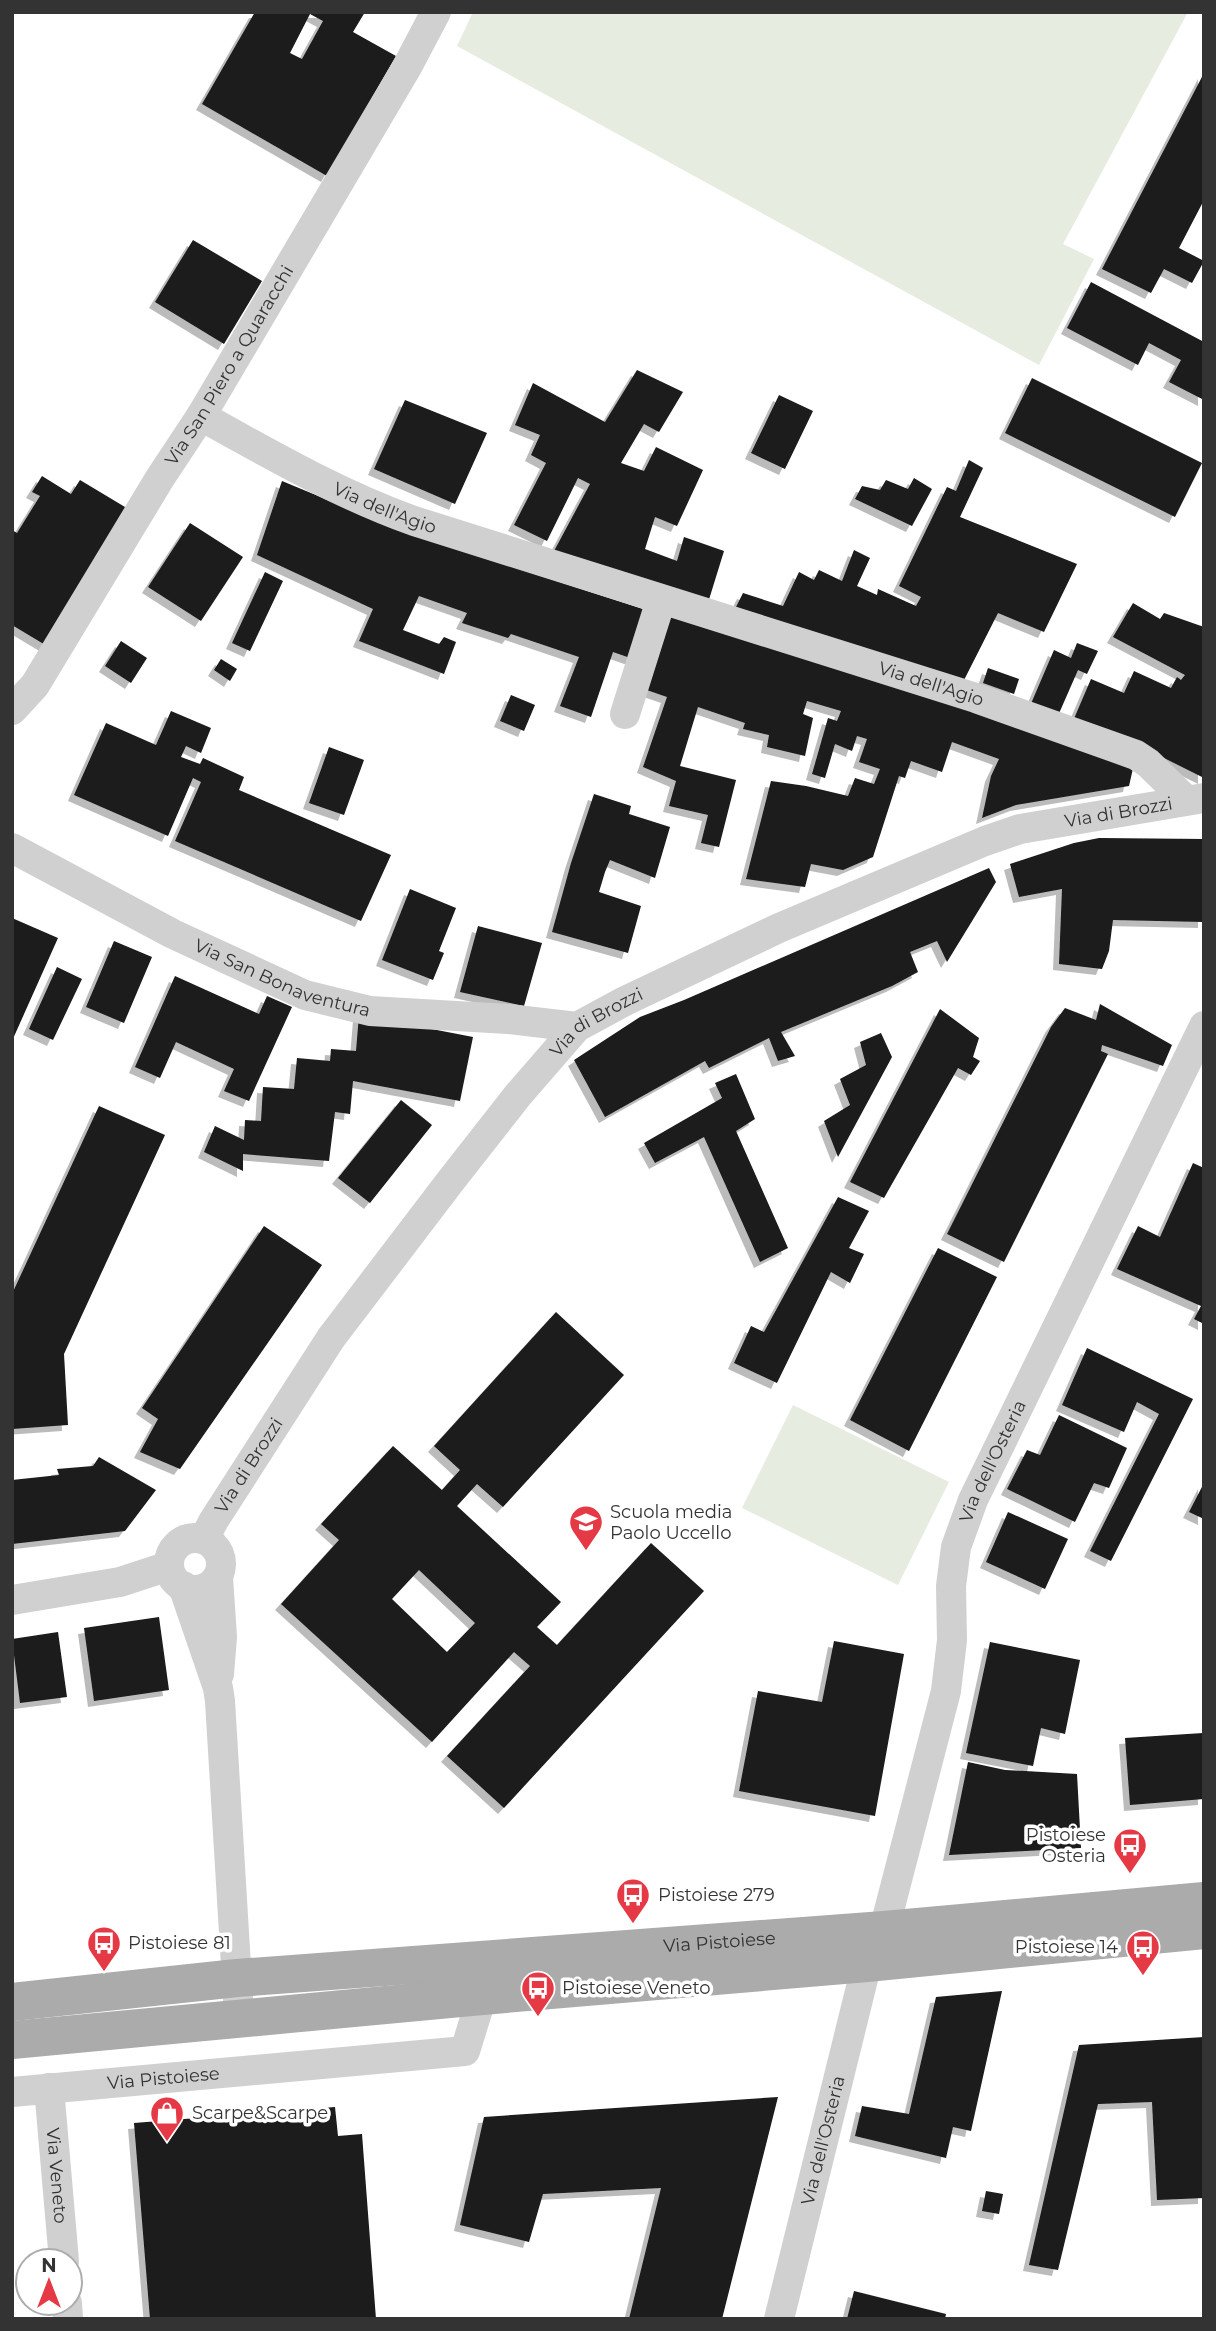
<svg xmlns="http://www.w3.org/2000/svg" width="1216" height="2331" viewBox="0 0 1216 2331" font-family="Montserrat,sans-serif">
<style>
.green{fill:#e6ecdf}
.building{fill:#1a1a1a;fill-rule:evenodd;filter:url(#shadow)}
.lines{fill:none;stroke-linecap:round;stroke-linejoin:round}
.street{stroke:#d0d0d0;stroke-width:30}
.primary{stroke:#ababab;stroke-width:38}
.labels{text-anchor:middle;stroke-width:7;stroke-linejoin:round;paint-order:stroke}
.street-label{font-size:18px;fill:#333;stroke:#fff}
.poi-label{font-size:18px;fill:#333;stroke:#fff;text-anchor:start}
</style>
<defs>
<filter id="shadow"><feDropShadow dx="-6" dy="6" stdDeviation="0" flood-color="#0004"/></filter>
</defs>
<rect width="100%" height="100%" fill="#fff"/>
<!-- green -->
<path class="green" d="M473,12H1188L1063,244L1094,259L1039,365L457,46Z
M793,1405L949,1482L898,1585L742,1508Z"/>
<!-- building -->
<path class="building" d="M255,12H365L353,32L396,56L327,176L202,104ZM310,14L323,21L302,59L290,53Z
M1204,73V200L1179,248L1204,261L1192,283L1164,269L1151,293L1102,269Z
M193,240L262,281L224,344L155,302Z
M1091,282L1204,342V400L1169,382L1181,360L1149,343L1138,365L1067,328Z
M637,370L683,392L659,432L644,424L621,463L644,471L656,447L703,470L677,526L655,517L645,549L677,561L684,537L724,551L707,606L553,553L590,484L578,478L547,541L514,525L546,463L531,455L540,435L515,425L533,383L605,422Z
M1032,378L1202,463L1175,517L1005,433Z
M779,395L813,411L785,469L751,453Z
M405,400L487,433L455,504L374,469Z
M969,460L983,468L960,517L1077,564L1044,632L998,613L962,684L736,607L743,593L783,606L799,572L814,580L819,570L842,581L854,550L870,558L857,586L877,595L878,589L916,606L921,597L899,586L947,487L956,491Z
M42,476L71,494L80,480L130,510L47,646L12,625V530L17,533L40,496L32,492Z
M914,478L932,489L912,526L855,499L862,486L880,490L886,480L908,489Z
M282,481L405,532L652,612L636,660L613,652L591,717L560,706L579,657L511,634L508,638L462,623L467,613L419,596L403,630L439,644L444,637L456,642L444,674L359,641L373,609L257,555Z
M190,523L243,557L201,621L148,587Z
M265,572L283,581L250,651L232,643Z
M1133,603L1160,619L1164,613L1204,627V778L1162,757L1073,721L1091,679L1124,693L1134,671L1171,688L1177,677L1181,680L1185,675L1113,637Z
M660,614L855,669L1134,764L1129,786L1016,805L982,818L991,776L999,759L952,742L942,772L911,761L905,778L899,776L873,857L843,870L811,864L805,887L746,879L771,781L806,786L848,796L855,778L874,784L880,769L859,762L867,739L857,736L852,751L835,744L825,778L812,774L828,718L837,721L841,711L807,701L803,714L813,718L805,756L767,747L769,735L743,729L745,723L698,707L680,766L736,780L719,847L701,843L708,815L669,806L676,781L643,767L667,697L638,687Z
M121,641L147,658L131,683L105,666Z
M1077,643L1098,651L1087,674L1078,670L1057,718L1030,706L1054,650L1071,658Z
M221,659L237,669L230,681L214,670Z
M988,668L1019,679L1014,694L983,683Z
M511,695L535,705L524,731L500,721Z
M171,711L211,728L201,753L186,746L181,757L200,764L203,758L244,777L239,790L391,855L361,921L175,841L201,782L193,778L168,836L74,795L106,723L156,745Z
M329,747L364,760L344,815L309,803Z
M594,794L631,806L629,814L670,827L655,878L610,860L605,872L599,892L641,906L628,953L552,932L571,863Z
M1099,838L1204,839V922L1113,920L1109,951L1102,969L1059,964L1062,889L1019,897L1010,864L1074,843Z
M989,868L996,882L947,962L937,941L910,952L918,972L892,986L781,1032L795,1056L778,1061L769,1038L709,1068L705,1061L605,1117L574,1060L640,1017L684,1000Z
M410,889L456,908L439,951L444,953L433,980L382,960Z
M12,918L58,938L12,1041Z
M478,926L542,943L524,1006L460,992Z
M114,941L152,957L124,1023L86,1007Z
M57,967L82,979L53,1040L29,1029Z
M175,976L259,1014L267,996L292,1007L249,1101L224,1091L234,1069L176,1042L160,1078L135,1067Z
M1100,1004L1172,1045L1163,1066L1102,1045L1101,1051L1108,1054L1004,1262L947,1234L1051,1027L1065,1008L1096,1020Z
M940,1009L979,1038L973,1057L980,1061L971,1075L958,1068L884,1198L850,1182Z
M359,1015L473,1037L460,1101L353,1081L350,1114L335,1112L329,1161L243,1154V1171L204,1152L215,1126L244,1140L245,1120L261,1121L263,1087L294,1089L297,1058L330,1061L331,1049L356,1051Z
M881,1033L892,1057L838,1157L824,1121L850,1105L840,1079L866,1065L860,1042Z
M736,1074L755,1119L736,1131L788,1248L760,1262L704,1137L655,1163L644,1143L722,1098L715,1083Z
M401,1100L432,1125L370,1203L338,1178Z
M99,1106L165,1135L64,1354L68,1425L12,1429V1294Z
M1193,1163L1204,1168V1324L1194,1319L1201,1306L1117,1269L1138,1226L1160,1237Z
M838,1197L869,1211L849,1248L864,1254L850,1283L831,1272L777,1383L734,1363L751,1326L764,1332Z
M264,1226L322,1265L180,1469L140,1452L158,1419L142,1408Z
M938,1248L997,1277L909,1451L850,1420Z
M556,1312L624,1375L503,1507L477,1484L457,1506L561,1602L537,1627L557,1645L651,1543L704,1591L504,1808L447,1756L530,1666L514,1652L432,1742L281,1604L339,1540L321,1524L393,1446L442,1490L460,1470L434,1446ZM419,1570L475,1623L447,1652L392,1599Z
M1087,1348L1193,1399L1111,1561L1090,1551L1159,1414L1137,1402L1124,1432L1062,1405Z
M1059,1415L1127,1448L1109,1488L1094,1483L1075,1522L1007,1489L1027,1450L1040,1455Z
M99,1457L156,1490L125,1531L12,1544V1480L59,1475L57,1469L93,1466Z
M1204,1483V1519L1189,1512Z
M1008,1512L1068,1539L1045,1589L986,1562Z
M159,1617L169,1690L94,1701L84,1628Z
M58,1632L67,1697L20,1703L12,1639Z
M834,1641L904,1654L875,1816L739,1791L758,1691L822,1702Z
M990,1642L1080,1660L1065,1734L1041,1728L1033,1766L966,1753Z
M1203,1733L1204,1799L1130,1805L1125,1738Z
M968,1762L1005,1770L1077,1774L1081,1848L949,1855Z
M1002,1991L971,2131L953,2127L946,2158L855,2136L862,2106L909,2114L936,1997Z
M1204,2037V2198L1157,2200L1152,2102L1098,2104L1058,2270L1029,2265L1079,2045Z
M778,2097L722,2319H629L661,2188L543,2194L529,2242L460,2225L484,2117Z
M335,2107L338,2136L362,2134L376,2319H150L134,2123Z
M986,2191L1003,2194L999,2214L982,2211Z
M854,2291L946,2314L945,2319H847Z"/>
<g class="lines">
<!-- street -->
<g class="street">
<path id="s1" d="M201,416C271,455 339,494 414,521L976,698L1136,755L1148,763L1186,800"/>
<path id="s2" d="M12,710L35,685L160,478L201,416L407,67L436,12"/>
<path d="M625,714L661,600"/>
<path id="s3" d="M12,848L173,934L305,995L370,1011L508,1019L577,1027"/>
<circle cx="195" cy="1564" r="26"/>
<path id="s4" d="M204,1539L214,1520L331,1338L449,1183L518,1095L577,1027L625,1001L779,928L985,841L1020,829L1204,798"/>
<path d="M218,1577L222,1637L219,1674"/>
<path d="M183,1586L218,1688L220,1701L238,1999"/>
<path d="M12,1600L120,1582L169,1566"/>
<path id="s5" d="M884,1930L946,1691L952,1640L951,1586L956,1547L973,1500L1204,1026"/>
<path id="s6" d="M49,2088L64,2261"/>
<path id="s7" d="M12,2092L465,2051L482,1996"/>
<path d="M67,2303L68,2319"/>
<path id="s8" d="M779,2319L867,1963"/>
</g>
<!-- primary -->
<g class="primary">
<path id="s9" d="M12,2002L237,1978L884,1930L1204,1901"/>
<path d="M12,2040L482,1996L867,1963L1204,1930"/>
</g>
</g>
<!-- icons -->
<defs>
<g id="school-pin" transform="scale(1.75)"><path d="M0 17L-7.5 6A9.5 9.5 0 1 1 7.5 6Z" fill="#e63946" stroke="#fff"/><path d="M0-5L7-2L0 1L-7-2ZM-4 1L0 2.5L4 1V4Q0 6-4 4Z" fill="#fff"/></g>
<g id="bus-pin" transform="scale(1.75)"><path d="M0 17L-7.5 6A9.5 9.5 0 1 1 7.5 6Z" fill="#e63946" stroke="#fff"/><path d="M-5-6H5V4H4V6H2V4H-2V6H-4V4H-5ZM-3.5-4V0h7V-4ZM-3.5 1.2v1.5H-2V1.2ZM2 1.2v1.5H3.5V1.2Z" fill="#fff"/></g>
<g id="shop-pin" transform="scale(1.75)"><path d="M0 17L-7.5 6A9.5 9.5 0 1 1 7.5 6Z" fill="#e63946" stroke="#fff"/><path d="M-5-2.5h2.3a2.7 3.5 0 0 1 5.4 0H5L5.5 6h-11ZM-1.5-2.5h3a1.5 2.3 0 0 0-3 0Z" fill="#fff"/></g>
</defs>
<g fill-rule="evenodd">
<use href="#school-pin" x="586" y="1522"/>
<use href="#bus-pin" x="1130" y="1845"/>
<use href="#bus-pin" x="633" y="1895"/>
<use href="#bus-pin" x="104" y="1943"/>
<use href="#bus-pin" x="1143" y="1947"/>
<use href="#bus-pin" x="538" y="1988"/>
<use href="#shop-pin" x="167" y="2113"/>
</g>
<g class="labels">
<!-- street labels -->
<g class="street-label">
<text dy="6" stroke="none"><textPath href="#s2" startOffset="408">Via San Piero a Quaracchi</textPath></text>
<text dy="6" stroke="none"><textPath href="#s1" startOffset="206">Via dell'Agio</textPath></text>
<text dy="6" stroke="none"><textPath href="#s1" startOffset="780">Via dell'Agio</textPath></text>
<text dy="6" stroke="none"><textPath href="#s4" startOffset="1220">Via di Brozzi</textPath></text>
<text dy="6" stroke="none"><textPath href="#s3" startOffset="301">Via San Bonaventura</textPath></text>
<text dy="6" stroke="none"><textPath href="#s4" startOffset="653">Via di Brozzi</textPath></text>
<text dy="6" stroke="none"><textPath href="#s5" startOffset="485">Via dell'Osteria</textPath></text>
<text dy="6" stroke="none"><textPath href="#s4" startOffset="86">Via di Brozzi</textPath></text>
<text dy="6" stroke="none"><textPath href="#s9" startOffset="710">Via Pistoiese</textPath></text>
<text dy="6" stroke="none"><textPath href="#s7" startOffset="152">Via Pistoiese</textPath></text>
<text dy="6" stroke="none"><textPath href="#s8" startOffset="184">Via dell'Osteria</textPath></text>
<text dy="6" stroke="none"><textPath href="#s6" startOffset="88">Via Veneto</textPath></text>
</g>
<!-- poi labels -->
<g class="poi-label">
<text x="610" y="1518">Scuola media<tspan x="610" dy="21">Paolo Uccello</tspan></text>
<text x="1106" y="1841" text-anchor="end">Pistoiese<tspan x="1106" dy="21">Osteria</tspan></text>
<text x="658" y="1901">Pistoiese 279</text>
<text x="128" y="1949">Pistoiese 81</text>
<text x="1118" y="1953" text-anchor="end">Pistoiese 14</text>
<text x="562" y="1994">Pistoiese Veneto</text>
<text x="192" y="2119">Scarpe&amp;Scarpe</text>
</g>
</g>
<!-- border -->
<rect width="1216" height="2331" fill="none" stroke="#333333" stroke-width="28"/>
<!-- north arrow -->
<g transform="translate(49 2282)"><circle r="33" fill="#ffffff" stroke="#adadad" stroke-width="2"/>
<path d="M0-5L12 26L0 18L-12 26Z" fill="#e63946"/>
<text y="-10" font-size="19" font-weight="bold" text-anchor="middle" fill="#333333">N</text>
</g>
</svg>
